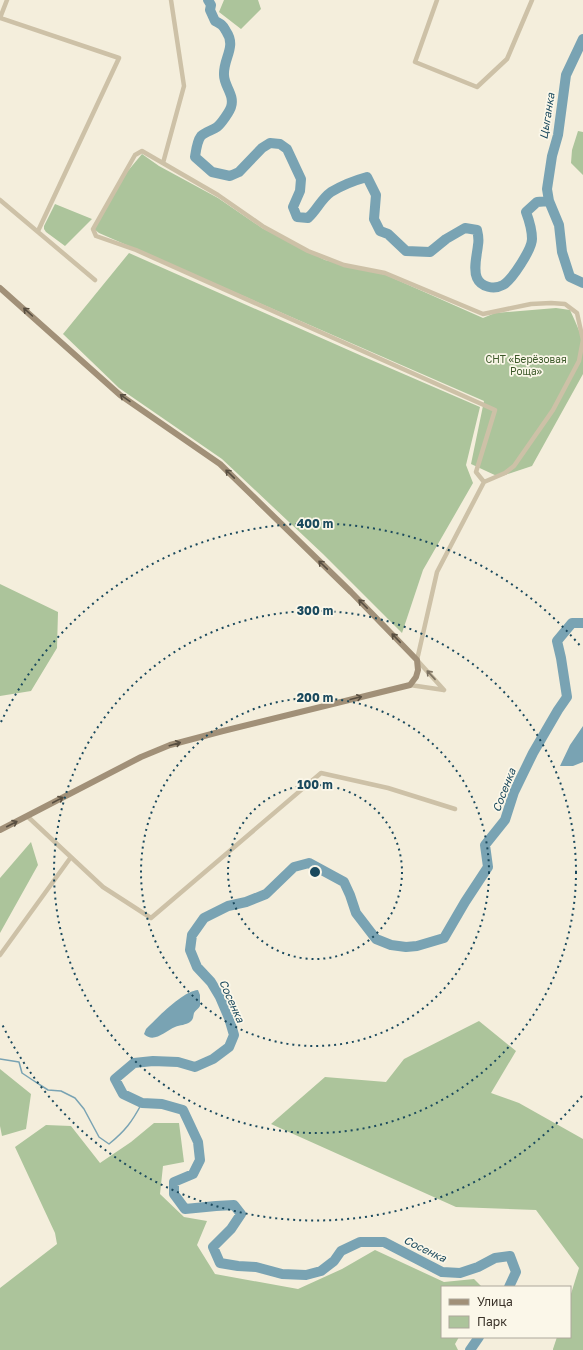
<svg xmlns="http://www.w3.org/2000/svg" width="583" height="1350" viewBox="0 0 583 1350" font-family="'Golos Text',sans-serif">
<style>
.green{fill:#acc49b}
.water{fill:#79a3b3}
.lines{fill:none;stroke-linecap:round;stroke-linejoin:round}
.stream{stroke:#79a3b3;stroke-width:1.5}
.river{stroke:#79a3b3;stroke-width:10}
.street{stroke:#cdc1a7;stroke-width:4.5}
.secondary{stroke:#a19078;stroke-width:6}
.oneway{stroke:#584e40}
.oneway2{stroke:#7c7261}
.ring{fill:none;stroke:#1a495d;stroke-width:2;stroke-dasharray:2 4}
.labels{text-anchor:middle;stroke-width:3.5;stroke-linejoin:round;paint-order:stroke}
.park-label{font-size:10px;fill:#3c592a;stroke:#fbf7e9}
.water-label{font-size:11px;font-style:italic;fill:#1a495d;stroke:#fbf7e9}
.centre{fill:#1a495d;stroke:#fbf7e9;stroke-width:2}
.ring-label{font-size:12px;text-anchor:middle;font-weight:bold;fill:#1a495d;stroke:#fbf7e9;stroke-width:3.5;stroke-linejoin:round;paint-order:stroke}
</style>
<rect width="100%" height="100%" fill="#f4eedc"/>
<!-- green -->
<path class="green" d="M224,0H258L261,9L241,29L219,12Z
M578,131L583,132V175L571,163L572,150Z
M142,154L159,166L218,198L262,228L325,260L386,275L483,318L495,313L556,308L570,310L575,321L583,340V374L532,466L499,477L471,464L484,401L99,233L94,229L127,172Z
M55,204L92,219L65,246L46,232L44,229V226Z
M129,253L362,356L480,407L466,465L473,483L423,570L402,633L323,554L222,459L119,388L63,334Z
M0,584L58,612L57,648L31,691L0,696Z
M31,842L38,865L0,933V878Z
M479,1021L516,1051L491,1093L519,1103L583,1139V1350H553V1349L557,1337H570V1297L579,1268L536,1210L456,1207L271,1124L325,1077L386,1082L404,1059Z
M0,1069L31,1094L26,1129L2,1136L0,1126Z
M154,1123H179L184,1162L163,1166L160,1194L184,1217L207,1221L197,1245L215,1274L298,1289L342,1269L375,1250L444,1282L474,1279L482,1287H442V1337H459L455,1344L458,1350H0V1288L57,1244L55,1233L15,1147L46,1125L71,1126L100,1163L131,1142Z"/>
<!-- water -->
<path class="water" d="M583,726V762L573,766H560L570,745Z
M198,990L200,995V1006C199,1008 195,1011 194,1013C193,1016 194,1019 190,1022C186,1025 180,1025 175,1027C165,1031 154,1044 144,1034L146,1029C157,1018 183,991 198,990Z"/>
<g class="lines">
<!-- stream -->
<path class="stream" d="M0,1059L19,1062L22,1073L31,1079L48,1090L61,1091L75,1098L84,1109L99,1137L109,1144C125,1131 132,1122 142,1103"/>
<!-- river -->
<path class="river" d="M208,0L211,5L210,10L215,21C221,24 223,25 226,31C237,47 223,58 224,75C224,86 235,95 231,107C230,111 221,124 217,127C213,130 205,132 201,136C197,141 196,150 195,157L212,172L230,176L239,172L262,148L270,143L280,144L287,149L301,179L300,191L293,207L297,217L308,218C317,210 321,199 331,192C341,186 356,180 367,177L376,195L374,219L380,231L388,234L406,251L430,252L446,239L465,228L477,230C478,234 479,240 478,245C477,255 473,269 477,278C481,287 494,290 503,285C512,280 532,249 532,239C532,230 529,220 526,212L537,202L549,201L559,225L562,252L570,277L583,283
M549,201L547,189L552,156L558,135L566,75L583,39
M509,1287L516,1272L510,1256L495,1258L478,1267L460,1273L442,1272L384,1242H360L341,1251L334,1261L321,1271L306,1275L282,1274L256,1267L238,1266L220,1263L213,1247L231,1229L241,1214L234,1205L216,1206L185,1209L174,1194V1182L193,1174L200,1160L198,1142L183,1110L162,1104L142,1103L123,1094L115,1079L134,1063L153,1061L178,1062L195,1067L213,1059L229,1047L234,1035L229,1018L220,997L211,982L197,967L190,950L192,935L204,918L228,906L246,902L266,894L294,867L309,863L344,882L350,895L356,913L376,939L391,945L406,947L417,946L444,938L465,902L488,867L485,845L505,820L514,792L533,753L558,710L567,697L561,658L557,641L572,623H583
M470,1350L479,1337"/>
<!-- street -->
<path class="street" d="M437,0L415,62L477,87L507,59L532,0
M0,18L119,58L38,231
M0,18L7,0
M163,163L184,86L171,0
M0,200L95,280
M410,685L444,690
M444,690L417,660L437,572L484,482L476,472L495,410L136,250L96,236L93,229L135,155L142,151L218,195L264,227L308,251L344,265L385,273L483,314L531,304L551,303L565,304L577,313L583,340L579,361L553,410L514,466L505,473L484,482
M27,816L103,887L151,918L321,773L388,788L455,809
M0,955L71,857"/>
<!-- secondary -->
<path class="secondary" d="M0,288L120,395L220,464L351,592L417,660L418,670L416,677L410,685L223,731L170,745L141,757L0,830"/>
</g>
<!-- one-way arrows -->
<defs><path id="oneway-shaft" d="M-6 0H5M1.5-3L5.5 0L1.5 3" fill="none" stroke-width="1.6" stroke-linecap="round" stroke-linejoin="round"/></defs>
<g class="oneway">
<use href="#oneway-shaft" transform="translate(28 312) rotate(-138)"/>
<use href="#oneway-shaft" transform="translate(125 398) rotate(-145)"/>
<use href="#oneway-shaft" transform="translate(230 474) rotate(-136)"/>
<use href="#oneway-shaft" transform="translate(323 565) rotate(-136)"/>
<use href="#oneway-shaft" transform="translate(363 604) rotate(-135)"/>
<use href="#oneway-shaft" transform="translate(396 638) rotate(-134)"/>
<use href="#oneway-shaft" transform="translate(356 698) rotate(-14)"/>
<use href="#oneway-shaft" transform="translate(175 744) rotate(-16)"/>
<use href="#oneway-shaft" transform="translate(58 800) rotate(-28)"/>
<use href="#oneway-shaft" transform="translate(12 824) rotate(-27)"/>
</g>
<use class="oneway2" href="#oneway-shaft" transform="translate(431 675) rotate(-133)"/>
<!-- distance rings -->
<g class="ring">
<circle cx="315" cy="872" r="87"/>
<circle cx="315" cy="872" r="174"/>
<circle cx="315" cy="872" r="261"/>
<path d="M582 1096A348 348 0 0 1 1 1022M1 722A348 348 0 0 1 582 648"/>
</g>
<g class="labels">
<!-- park labels -->
<g class="park-label">
<text x="526" y="363">СНТ «Берёзовая<tspan x="526" dy="12">Роща»</tspan></text>
</g>
<!-- water labels -->
<g class="water-label">
<text transform="translate(547 116) rotate(-81)" y="4">Цыганка</text>
<text transform="translate(504 790) rotate(-69)" y="4">Сосенка</text>
<text transform="translate(232 1001) rotate(66)" y="4">Сосенка</text>
<text transform="translate(425 1249) rotate(26)" y="4">Сосенка</text>
</g>
</g>
<circle cx="315" cy="872" r="6" class="centre"/>
<g class="ring-label">
<text x="315" y="528">400 m</text>
<text x="315" y="615">300 m</text>
<text x="315" y="702">200 m</text>
<text x="315" y="789">100 m</text>
</g>
<!-- legend -->
<rect x="441" y="1286" width="130" height="52" fill="#fbf7e9" stroke="#ada89c"/>
<rect x="449" y="1299" width="20" height="6" fill="#a19078" stroke="#ada89c"/>
<text x="477" y="1306" font-size="12" fill="#393128">Улица</text>
<rect x="449" y="1316" width="20" height="12" fill="#acc49b" stroke="#ada89c"/>
<text x="477" y="1326" font-size="12" fill="#393128">Парк</text>
</svg>
